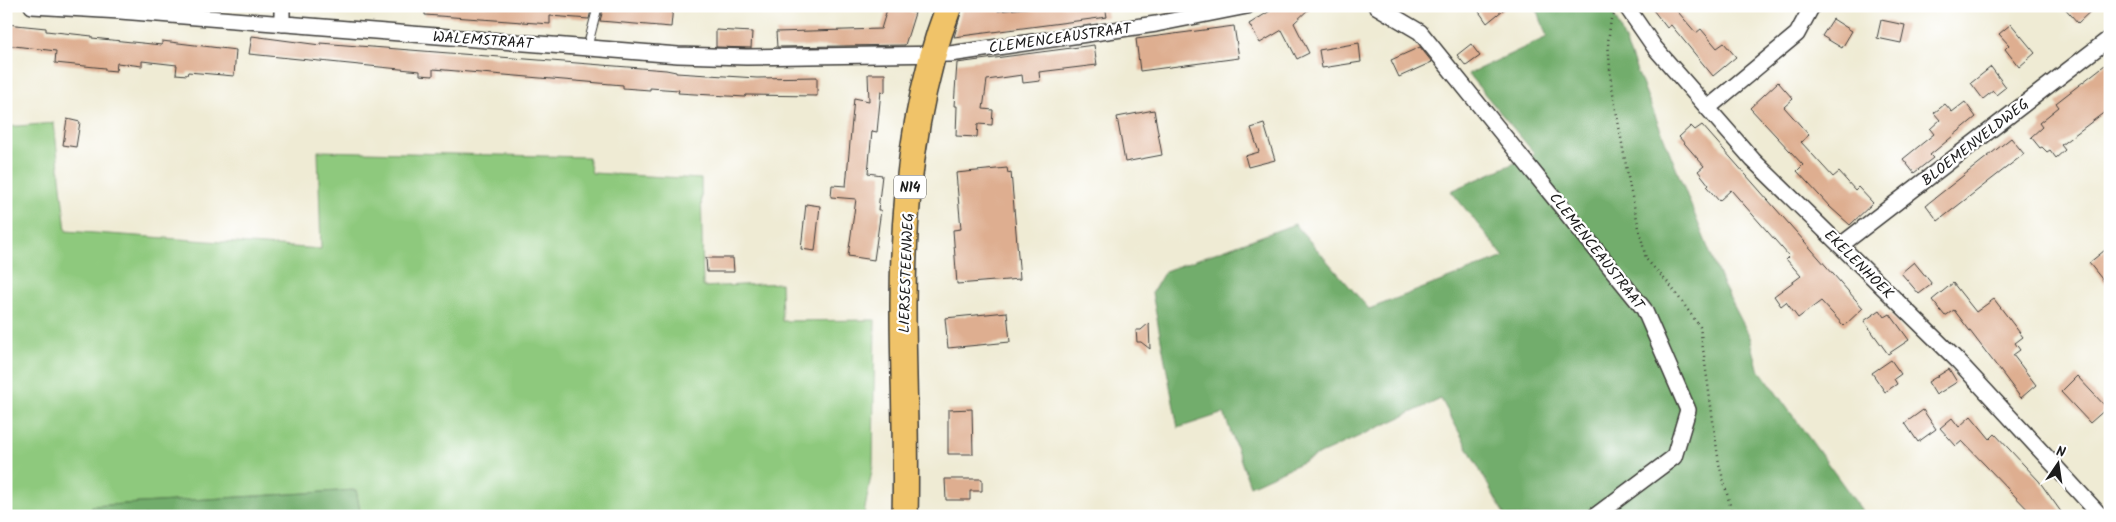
<svg xmlns="http://www.w3.org/2000/svg" width="2116" height="522" viewBox="0 0 2116 522" font-family="Kalam,sans-serif">
<style>
.green{fill:#8ec97d;stroke:#55724c}
.forest{fill:#72ad6c;stroke:#476444}
.building{fill:#deae90}
.lines{fill:none;stroke-linecap:round;stroke-linejoin:round}
.lane-casing{stroke:#3c3b38;stroke-width:10}
.street-casing{stroke:#3c3b38;stroke-width:18}
.primary-casing{stroke:#3c3b38;stroke-width:28}
.path{stroke:#3c3b38;stroke-width:2.5;stroke-dasharray:1 4;stroke-linecap:butt}
.lane{stroke:#fff;stroke-width:8}
.street{stroke:#fff;stroke-width:15}
.primary{stroke:#f0c369;stroke-width:25}
.labels{text-anchor:middle;stroke-width:4.5;stroke-linejoin:round;paint-order:stroke}
.shield{fill:#fff;stroke:#606060;stroke-width:1}
.shield-label{font-size:14px;font-weight:bold;fill:#1c1c1c}
.street-label{font-size:15px;fill:#1c1c1c;stroke:#fff}
</style>
<rect width="100%" height="100%" fill="#fff"/>
<filter id="ink" filterUnits="userSpaceOnUse"><feTurbulence type="fractalNoise" baseFrequency=".02" numOctaves="2"/><feDisplacementMap in="SourceGraphic" scale="10" xChannelSelector="R" yChannelSelector="G"/><feConvolveMatrix kernelMatrix="1 2 1 2 8 2 1 2 1" color-interpolation-filters="sRGB"/></filter>
<filter id="wash" filterUnits="userSpaceOnUse"><feTurbulence type="fractalNoise" baseFrequency=".0096" numOctaves="4" result="noise"/><feDisplacementMap in="SourceGraphic" scale="20" xChannelSelector="R" yChannelSelector="G"/><feGaussianBlur stdDeviation="1.12" result="paint"/><feColorMatrix in="noise" values="0 0 0 0 0 0 0 0 0 0 0 0 0 0 0 0 0 1.4 0 .05"/><feComposite in="paint" operator="in"/></filter>
<g filter="url(#wash)">
<rect width="100%" height="100%" fill="#efebd4"/>
<!-- green -->
<path class="green" d="M54,123L66,231L321,249L318,151L588,157L592,173L701,179L703,287L781,283L782,321L875,320L873,465L864,514L840,516H361L356,490L92,506L90,516H6V127Z"/>
<!-- forest -->
<path class="forest" d="M1536,6H1609L1619,26L1723,285L1750,337L1758,368L1866,516H1505L1441,399L1250,486L1224,413L1178,428L1152,293L1165,271L1295,224L1369,309L1504,257L1451,191L1535,154L1468,74L1547,37Z
M356,490L361,516H90L92,506Z"/>
<g id="blocks">
<!-- building -->
<path class="building" d="M425,6H592L589,19L550,16V24L425,15Z
M604,6H673L671,27L600,21Z
M888,6H895L915,13L905,45L777,47L776,32L881,29Z
M963,6H997L998,11L1043,6H1105L1107,17L954,37Z
M1278,6H1312L1294,23L1309,53L1297,59L1282,30L1260,43L1249,24Z
M1475,6H1508L1487,23Z
M1650,6H1673L1696,33L1701,29L1717,48L1724,43L1736,57L1713,76L1671,25L1667,28Z
M2063,6H2096L2078,23Z
M1833,19L1852,31L1842,48L1822,36Z
M1881,20L1905,25L1901,43L1877,38Z
M6,24L46,28V31L92,36V38L162,45V41L236,50L234,76L188,72L187,75L176,74L177,65L142,61V66L117,63L116,71L105,70V68L55,63L56,51L6,45Z
M2011,24L2035,53L2019,67L2005,49L2009,45L1999,34Z
M1234,26L1239,58L1140,71L1136,39Z
M716,30L752,32L751,48L716,47Z
M252,36L320,45V43L449,53L666,70L676,72V73L757,78L817,77V96L746,95L745,97L678,93L679,90L664,89L650,88V90L623,88V85L433,69V76L420,75V71L249,54Z
M1359,43L1361,62L1322,68L1319,50Z
M1471,44L1480,56L1466,66L1457,55Z
M1094,45L1097,65L1039,72L1040,81L1023,83L1022,75L987,80L983,109L993,110L992,125L978,124L977,137L956,136L957,106H954L957,63Z
M1420,47L1432,62L1399,77L1391,60Z
M2110,61V108L2061,145L2065,150L2056,158L2050,150L2047,152L2042,147L2040,148L2031,137L2042,127L2039,123L2059,107L2056,103Z
M1991,67L2006,87L1996,95L1993,91L1983,99L1971,83Z
M868,74H885V92L881,91L877,132L872,131L868,173L882,175L878,210H881L874,260L848,256L856,199L831,197L832,185L846,186L854,98L869,101Z
M1778,82L1793,99L1784,107L1809,135L1801,142L1833,177L1839,172L1855,190L1858,187L1873,203L1850,225L1830,207L1797,171L1803,165L1750,108Z
M1965,102L1976,117L1930,155L1933,158L1914,173L1903,159L1934,134L1930,129L1940,120L1934,113L1945,104L1952,112Z
M1154,110L1162,155L1125,162L1117,117Z
M67,119L80,122L76,147L63,145Z
M1264,124L1275,160L1248,167L1245,156L1259,152L1251,128Z
M1702,125L1863,308L1844,326L1821,301L1798,318L1786,302L1781,306L1774,296L1801,276L1786,259L1789,256L1731,190L1719,201L1707,187L1709,185L1698,171L1704,166L1679,137L1691,126L1695,130Z
M2011,138L2024,154L1938,221L1926,205Z
M1007,168L1008,173L1011,172L1020,279L957,284L953,230L961,229L956,173Z
M806,204L820,206L815,251L801,249Z
M2110,246V289L2089,263Z
M706,258H733L734,272H707Z
M1914,262L1932,284L1919,294L1901,273Z
M1953,283L1976,312L1994,299L2023,337L2015,343L2020,350L2013,355L2036,385L2021,398L1954,310L1945,316L1932,300Z
M1880,310L1885,317L1890,314L1909,340L1888,354L1864,321Z
M1007,312L1010,342L948,348L945,318Z
M1149,323L1150,349L1141,342H1137L1136,330H1141Z
M1891,360L1901,374L1894,379L1897,384L1885,392L1872,373Z
M1949,369L1957,382L1936,395L1928,382Z
M2077,376L2107,408L2090,423L2061,392Z
M972,409L973,454H948V410Z
M1923,410L1936,429L1918,442L1905,423Z
M1971,416L1990,439L1995,434L2039,481L2064,516H2034L1962,441L1956,446L1940,428L1952,418L1959,427Z
M945,479H982V491H970V500H946Z"/>
</g>
</g>
<g filter="url(#ink)">
<use href="#blocks" fill-opacity="0" stroke="#3c3b38" stroke-width="1"/>
<g class="lines">
<!-- lane casing -->
<g class="lane-casing">
<path id="lane" d="M587,48L598,6"/>
</g>
<!-- street casing -->
<g class="street-casing">
<path id="street" d="M32,6L120,11L678,55L746,57L950,54L1156,24L1247,6
M282,6V24
M1376,6L1420,32L1644,309L1688,410L1674,457L1595,516
M1626,6L1655,48L1753,160L1958,361L2101,516
M1708,108L1797,34L1812,6
M1841,245L2110,38"/>
</g>
<!-- primary casing -->
<g class="primary-casing">
<path id="primary" d="M905,516C907,445 903,374 903,304C903,204 913,100 949,6"/>
</g>
<!-- path -->
<path class="path" d="M1614,15L1611,19L1608,42L1611,82L1630,188L1646,259L1670,285L1700,327L1719,464L1733,516"/>
<!-- lane -->
<use href="#lane" class="lane"/>
<!-- street -->
<use href="#street" class="street"/>
<!-- primary -->
<use href="#primary" class="primary"/>
</g>
</g>
<g class="labels">
<!-- shield labels -->
<rect class="shield" x="894" y="175.5" width="32" height="23" rx="4"/>
<g class="shield-label">
<text x="910" y="192">N14</text>
</g>
<!-- street labels -->
<g class="street-label">
<text transform="translate(1060 38) rotate(-8)" y="5">CLEMENCEAUSTRAAT</text>
<text transform="translate(483 40) rotate(4)" y="5">WALEMSTRAAT</text>
<text transform="translate(1975 142) rotate(-38)" y="5">BLOEMENVELDWEG</text>
<text transform="translate(1597 251) rotate(52)" y="5">CLEMENCEAUSTRAAT</text>
<text transform="translate(1859 264) rotate(45)" y="5">EKELENHOEK</text>
<text transform="translate(906 273) rotate(-88)" y="5">LIERSESTEENWEG</text>
</g>
</g>
<!-- margin -->
<rect width="2116" height="522" fill="none" stroke="#fff" stroke-width="25"/>
<!-- north arrow -->
<g transform="translate(2058 464) rotate(13)" stroke="#ffffff" stroke-width="4" paint-order="stroke">
<path d="M0-4L9 19L0 12L-9 19Z" fill="#1c1c1c"/>
<text y="-8" font-size="14" font-weight="bold" text-anchor="middle" fill="#1c1c1c">N</text>
</g>
</svg>
